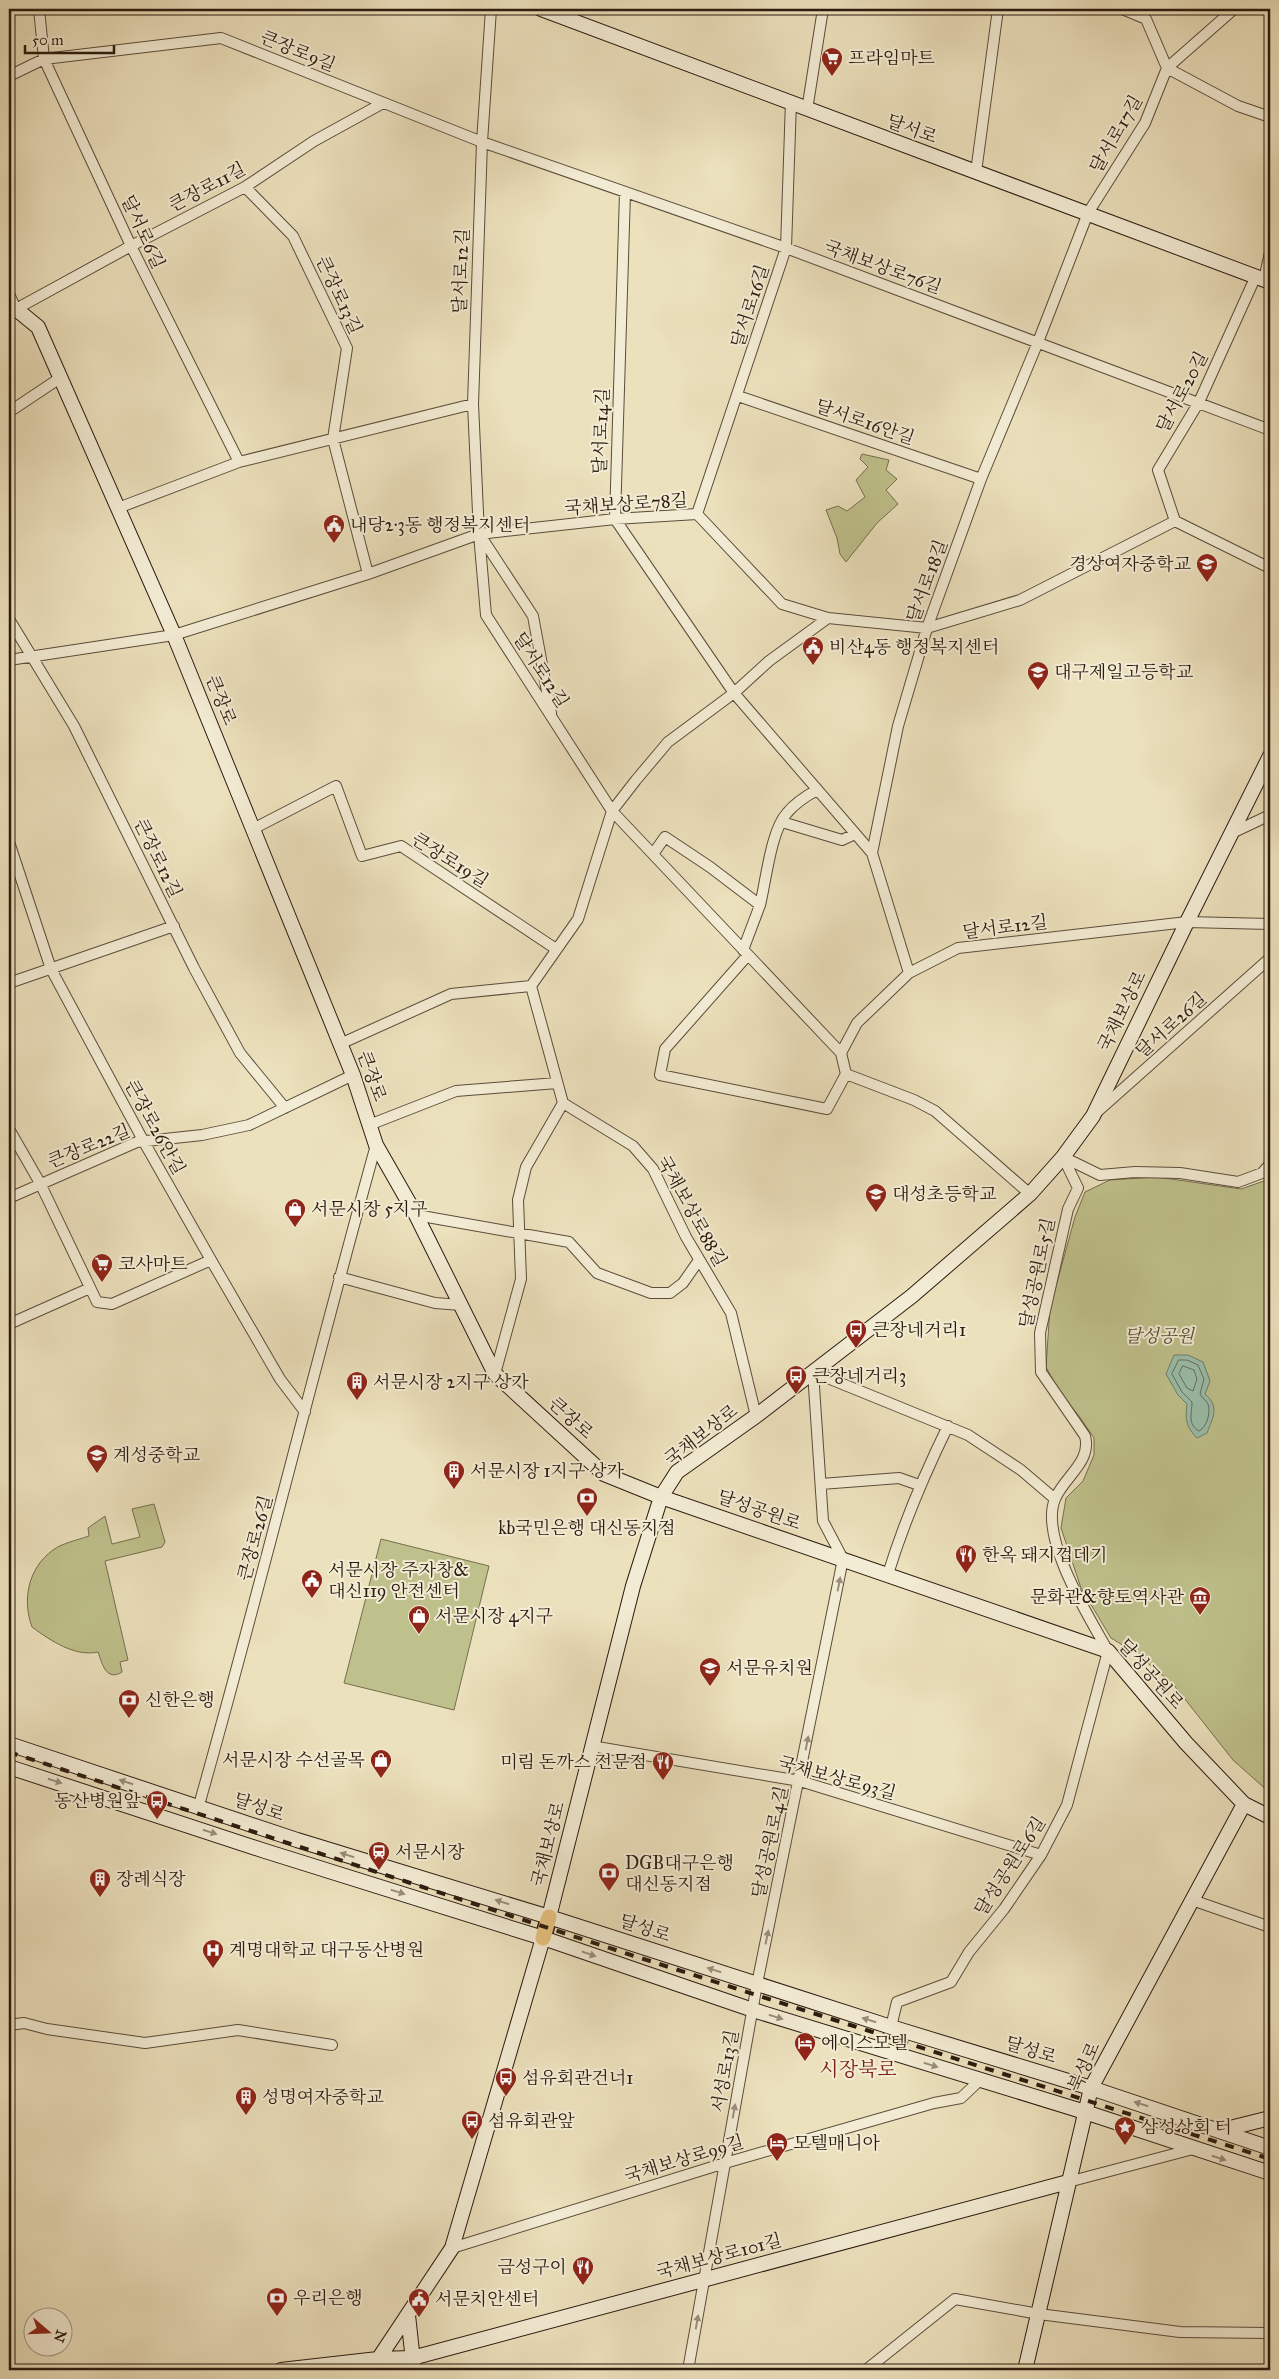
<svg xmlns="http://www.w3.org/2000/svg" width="1279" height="2379" viewBox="0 0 1279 2379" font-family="'IM FELL Great Primer','Noto Serif KR',serif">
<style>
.green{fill:#bfc18c;stroke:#756e4e}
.water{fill:#9abeaa;stroke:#6e7c6c}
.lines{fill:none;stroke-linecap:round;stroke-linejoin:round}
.shore{stroke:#626c5c;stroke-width:1}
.street-casing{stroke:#5b4c3a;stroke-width:12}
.secondary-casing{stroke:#2b1a0f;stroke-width:16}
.primary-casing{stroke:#2b1a0f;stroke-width:18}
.street{stroke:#f3ecd4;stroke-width:10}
.secondary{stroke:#f3ecd4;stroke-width:14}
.primary{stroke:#e6c07e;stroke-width:15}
.rail{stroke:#2b1a0f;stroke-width:4;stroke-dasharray:9 9;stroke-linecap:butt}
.oneway{fill:#998e7b}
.labels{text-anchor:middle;stroke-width:4;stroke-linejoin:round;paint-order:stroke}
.street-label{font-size:18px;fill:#2b1a0f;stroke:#f3ecd4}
.poi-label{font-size:18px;fill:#2b1a0f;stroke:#f3ecd4;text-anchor:start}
.park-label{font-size:18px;font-style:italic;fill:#574c34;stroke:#f3ecd4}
.quarter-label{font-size:20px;fill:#7a1f14;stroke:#f3ecd4}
</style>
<rect width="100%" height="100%" fill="#ece1bd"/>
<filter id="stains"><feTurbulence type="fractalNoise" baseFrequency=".004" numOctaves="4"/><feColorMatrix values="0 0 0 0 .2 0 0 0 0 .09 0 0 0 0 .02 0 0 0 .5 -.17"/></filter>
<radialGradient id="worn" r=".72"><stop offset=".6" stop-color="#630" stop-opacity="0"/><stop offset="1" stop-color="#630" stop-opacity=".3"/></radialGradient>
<!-- green -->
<path class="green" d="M862,454L889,460L886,470L897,479L886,490L898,504L877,523L846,562L840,554L837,538L826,510L838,506L847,511L865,497L856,480L868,467L860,459Z
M1270,1175V1793L1233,1760L1173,1684L1137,1654L1111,1638L1081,1588L1061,1528L1066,1498L1083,1481L1094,1455V1438L1079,1416L1060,1393L1046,1367L1050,1308L1075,1217L1085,1192L1110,1180L1157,1177L1241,1189L1264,1181Z
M154,1504L165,1542L162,1547L105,1561L128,1660L120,1662L122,1672C106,1682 102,1663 98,1652C75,1657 51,1641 32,1627C22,1600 28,1568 53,1550C62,1543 78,1540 89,1536L88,1528L105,1516L112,1544L140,1537L132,1509Z
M381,1539L489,1566L454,1710L344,1683Z"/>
<!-- water -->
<path class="water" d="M1174,1355H1188L1203,1362L1210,1381L1205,1394C1220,1407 1213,1417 1207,1433L1197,1438C1186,1427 1185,1419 1187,1404L1178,1395L1166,1374Z"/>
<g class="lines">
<!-- shore -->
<path class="shore" d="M1179,1360H1187L1198,1365L1204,1379L1200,1394C1202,1398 1206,1400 1208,1404C1211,1412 1207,1427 1199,1431C1187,1424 1192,1413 1192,1402L1182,1392L1172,1374Z
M1183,1366L1194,1370L1197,1379L1193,1391L1187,1388L1179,1374Z"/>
<!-- street casing -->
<g class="street-casing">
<path id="street" d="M39,9L44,59L131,246L239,462
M491,9L482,142L473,404L479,534L486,615L612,811L841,1053L846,1074L827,1109L660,1075L665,1049L748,955
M1122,9L1146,19L1167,68L1238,106L1270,117
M9,76L44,59L221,38L482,142L786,248L1270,430
M807,110L823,9
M976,172L998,9
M245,187L293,236L347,348L333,439L368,574
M625,193L615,519L734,693L872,853
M1264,280L1270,252
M9,294L16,309L131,246L245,187L314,141L383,103
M738,396L981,479
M9,412L60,378
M118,508L239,462L473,404
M697,514L786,248L791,101
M1175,521L1158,470L1199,402L1255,278
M1175,521L1270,568
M480,535L533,616L551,713
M9,619L74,726L194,968L240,1053L285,1108
M9,660L174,635L368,574L479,534L615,519L697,514L782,604L828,618L927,628L1020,600L1175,521
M782,822L842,840L855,834
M253,829L336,786L362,856L401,846L556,949
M1232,833L1270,815
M9,842L51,969L144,1142L211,1260L280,1379L305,1412
M653,854L665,837L710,867L760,905L743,950
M760,905C766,881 771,830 787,813C795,803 806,796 817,790
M909,973L872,853L898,726L927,628L981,479L1038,342L1088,213L1145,123L1167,68L1234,9
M9,983L174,926
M340,1044L451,994L531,986
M841,1053L857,1023L909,973L958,948L1187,922L1270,924
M846,1074L914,1100L935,1111L1030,1194
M1097,1112L1270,958
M369,1125L456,1091L557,1083
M9,1129L40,1183L97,1302L112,1304L211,1260
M1063,1157L1100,1175L1135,1172L1180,1173L1238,1182L1262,1173L1270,1164
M9,1198L137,1142L202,1135L249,1125L353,1075
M416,1215L569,1242L597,1273L651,1293H670L683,1283L699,1260
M339,1277L435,1303L461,1305
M9,1324L90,1288
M495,1374L521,1279L518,1200L526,1167L563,1103
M756,1416L731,1313L686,1237L653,1169L633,1146L563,1103L531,986L578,919L612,811L636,780L668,742L734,693L769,661L828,618
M821,1484L899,1478L919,1485
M888,1574C904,1522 924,1475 948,1426
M591,1746L800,1781L1041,1855
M199,1805C261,1586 315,1364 376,1145
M1192,1900L1270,1927
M9,2025L24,2023L47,2029L145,2043L238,2030L332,2045
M891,2027L897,2002L951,1982L969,1952L1004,1909L1041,1855L1067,1805L1108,1651C1089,1617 1039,1538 1055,1499C1064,1477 1092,1462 1085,1436L1041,1372L1040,1333L1068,1209L1078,1188L1063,1157
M1068,2182L1193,2149
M452,2248L725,2163L934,2103L961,2098L980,2080
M688,2370L757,1984L843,1559L823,1521L813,1372L968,1435L1021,1470L1055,1499
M866,2370L955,2299L1039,2314L1180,2332L1270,2333"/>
</g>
<!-- secondary casing -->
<g class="secondary-casing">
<path id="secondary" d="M541,9L1270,282
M9,307L16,309L38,327L174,635L353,1075L376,1145L416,1215L495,1374L604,1474L661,1497L1108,1651L1186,1743L1244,1804L1270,1817
M9,1744L297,1840L549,1917L891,2027L1091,2088L1270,2148
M9,1767L265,1851L543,1938L753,2010L1085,2112L1270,2173
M549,1917L633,1586L661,1497L677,1472L756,1416L912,1296L1030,1194L1063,1157L1093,1116L1187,922L1270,756
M1222,2130L1270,2118
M408,2315L414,2370
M281,2370L378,2359L412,2358L1068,2182
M371,2370L452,2248L543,1938
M1025,2370L1091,2088L1244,1804"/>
</g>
<!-- primary casing -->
<g class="primary-casing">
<path id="primary" d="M543,1938L549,1917"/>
</g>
<!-- street -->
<use href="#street" class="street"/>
<!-- secondary -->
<use href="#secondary" class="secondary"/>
<!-- primary -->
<use href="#primary" class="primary"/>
<!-- rail -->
<path class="rail" d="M9,1752L628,1954L1270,2159"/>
</g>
<!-- one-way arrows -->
<defs><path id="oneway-solid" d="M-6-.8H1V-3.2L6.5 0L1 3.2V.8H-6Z" transform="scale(1.25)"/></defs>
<g class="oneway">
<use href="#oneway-solid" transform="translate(839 1584) rotate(-79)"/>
<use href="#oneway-solid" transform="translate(807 1743) rotate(-79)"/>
<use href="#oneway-solid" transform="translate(55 1781) rotate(17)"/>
<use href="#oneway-solid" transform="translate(126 1782) rotate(-162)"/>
<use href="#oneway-solid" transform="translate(210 1832) rotate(18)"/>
<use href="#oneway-solid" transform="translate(347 1855) rotate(-163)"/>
<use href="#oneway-solid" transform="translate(398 1892) rotate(17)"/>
<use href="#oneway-solid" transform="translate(502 1902) rotate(-163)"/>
<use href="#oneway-solid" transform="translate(767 1937) rotate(-78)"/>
<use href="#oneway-solid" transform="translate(589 1954) rotate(19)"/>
<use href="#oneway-solid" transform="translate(714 1970) rotate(-162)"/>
<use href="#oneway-solid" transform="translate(776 2017) rotate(17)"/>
<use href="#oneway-solid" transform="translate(869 2020) rotate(-162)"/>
<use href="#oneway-solid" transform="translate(931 2065) rotate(17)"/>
<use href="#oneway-solid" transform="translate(1141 2104) rotate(-162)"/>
<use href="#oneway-solid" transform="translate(734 2111) rotate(-80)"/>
<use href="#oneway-solid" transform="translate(1219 2158) rotate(17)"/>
<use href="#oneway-solid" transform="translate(697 2322) rotate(-80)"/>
</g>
<!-- icons -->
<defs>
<g id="supermarket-pin" transform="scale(1.125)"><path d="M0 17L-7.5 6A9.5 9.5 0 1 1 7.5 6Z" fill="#8f2418" stroke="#f3ecd4"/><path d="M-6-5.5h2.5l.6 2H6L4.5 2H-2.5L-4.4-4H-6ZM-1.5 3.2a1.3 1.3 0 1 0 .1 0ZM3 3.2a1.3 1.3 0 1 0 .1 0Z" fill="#fff"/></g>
<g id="civic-pin" transform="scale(1.125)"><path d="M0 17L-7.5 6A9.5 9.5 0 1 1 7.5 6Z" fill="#8f2418" stroke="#f3ecd4"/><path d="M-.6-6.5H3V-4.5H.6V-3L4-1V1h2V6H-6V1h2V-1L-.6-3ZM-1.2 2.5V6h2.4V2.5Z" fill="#fff"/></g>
<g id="school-pin" transform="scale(1.125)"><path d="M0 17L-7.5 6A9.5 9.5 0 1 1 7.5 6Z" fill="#8f2418" stroke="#f3ecd4"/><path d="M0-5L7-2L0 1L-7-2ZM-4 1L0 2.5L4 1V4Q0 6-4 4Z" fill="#fff"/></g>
<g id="shop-pin" transform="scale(1.125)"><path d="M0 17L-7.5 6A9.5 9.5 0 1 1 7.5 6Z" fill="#8f2418" stroke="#f3ecd4"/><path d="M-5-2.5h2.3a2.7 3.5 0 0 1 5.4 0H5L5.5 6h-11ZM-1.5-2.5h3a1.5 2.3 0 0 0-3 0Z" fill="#fff"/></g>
<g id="bus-pin" transform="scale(1.125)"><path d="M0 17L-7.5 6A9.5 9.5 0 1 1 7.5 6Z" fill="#8f2418" stroke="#f3ecd4"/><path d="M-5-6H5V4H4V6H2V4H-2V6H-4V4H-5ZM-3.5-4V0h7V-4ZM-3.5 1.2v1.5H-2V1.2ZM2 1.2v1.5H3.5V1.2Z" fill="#fff"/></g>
<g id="building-pin" transform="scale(1.125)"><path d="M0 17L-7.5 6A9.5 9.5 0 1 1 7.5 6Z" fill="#8f2418" stroke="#f3ecd4"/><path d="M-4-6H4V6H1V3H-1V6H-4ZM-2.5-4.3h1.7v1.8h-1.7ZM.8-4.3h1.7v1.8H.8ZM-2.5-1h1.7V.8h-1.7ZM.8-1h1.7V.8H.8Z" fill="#fff"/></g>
<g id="bank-pin" transform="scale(1.125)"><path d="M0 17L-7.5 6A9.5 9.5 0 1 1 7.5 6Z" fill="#8f2418" stroke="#f3ecd4"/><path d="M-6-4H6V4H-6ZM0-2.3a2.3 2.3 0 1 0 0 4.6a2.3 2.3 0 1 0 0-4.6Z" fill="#fff"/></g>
<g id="restaurant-pin" transform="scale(1.125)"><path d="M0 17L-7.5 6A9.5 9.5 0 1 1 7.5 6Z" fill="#8f2418" stroke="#f3ecd4"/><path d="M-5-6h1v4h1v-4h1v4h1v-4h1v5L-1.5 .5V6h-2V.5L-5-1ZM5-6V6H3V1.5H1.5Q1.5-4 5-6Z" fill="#fff"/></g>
<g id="museum-pin" transform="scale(1.125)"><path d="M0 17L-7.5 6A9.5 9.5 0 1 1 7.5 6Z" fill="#8f2418" stroke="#f3ecd4"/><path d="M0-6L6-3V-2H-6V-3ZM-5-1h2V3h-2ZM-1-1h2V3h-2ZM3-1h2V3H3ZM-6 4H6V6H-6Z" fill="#fff"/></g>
<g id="station-pin" transform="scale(1.125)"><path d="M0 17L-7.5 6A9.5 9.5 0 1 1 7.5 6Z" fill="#8f2418" stroke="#f3ecd4"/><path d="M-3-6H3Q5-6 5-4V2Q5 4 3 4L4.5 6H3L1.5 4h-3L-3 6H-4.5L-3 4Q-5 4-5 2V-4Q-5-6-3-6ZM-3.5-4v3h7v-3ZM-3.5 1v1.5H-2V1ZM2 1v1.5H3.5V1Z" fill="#fff"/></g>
<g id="hospital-pin" transform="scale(1.125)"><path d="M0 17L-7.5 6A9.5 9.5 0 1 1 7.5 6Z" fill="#8f2418" stroke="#f3ecd4"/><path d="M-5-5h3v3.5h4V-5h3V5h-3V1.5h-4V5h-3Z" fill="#fff"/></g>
<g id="hotel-pin" transform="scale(1.125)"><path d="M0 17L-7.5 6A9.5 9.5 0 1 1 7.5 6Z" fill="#8f2418" stroke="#f3ecd4"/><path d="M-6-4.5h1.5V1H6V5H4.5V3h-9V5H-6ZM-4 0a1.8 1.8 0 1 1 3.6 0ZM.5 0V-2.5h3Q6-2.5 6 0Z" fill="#fff"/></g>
<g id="sight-pin" transform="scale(1.125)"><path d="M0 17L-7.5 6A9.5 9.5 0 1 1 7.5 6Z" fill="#8f2418" stroke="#f3ecd4"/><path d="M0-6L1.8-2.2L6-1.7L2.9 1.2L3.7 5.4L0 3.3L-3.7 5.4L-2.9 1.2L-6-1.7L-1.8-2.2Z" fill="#fff"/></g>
</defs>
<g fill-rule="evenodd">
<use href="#supermarket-pin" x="832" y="58"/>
<use href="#civic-pin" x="334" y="525"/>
<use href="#school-pin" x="1207" y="564"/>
<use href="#civic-pin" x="813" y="647"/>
<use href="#school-pin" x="1038" y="672"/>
<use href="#school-pin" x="876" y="1194"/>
<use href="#shop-pin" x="295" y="1209"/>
<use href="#supermarket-pin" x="102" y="1264"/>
<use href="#bus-pin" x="856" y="1330"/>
<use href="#bus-pin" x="796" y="1376"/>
<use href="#building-pin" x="357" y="1382"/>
<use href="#school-pin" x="97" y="1455"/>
<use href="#building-pin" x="454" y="1471"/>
<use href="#bank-pin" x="587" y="1498"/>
<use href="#restaurant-pin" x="966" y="1555"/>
<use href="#civic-pin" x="312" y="1580"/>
<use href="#museum-pin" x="1200" y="1597"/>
<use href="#shop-pin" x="419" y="1616"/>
<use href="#school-pin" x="710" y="1668"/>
<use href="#bank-pin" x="129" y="1700"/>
<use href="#shop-pin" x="381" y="1760"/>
<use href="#restaurant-pin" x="663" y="1762"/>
<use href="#bus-pin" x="157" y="1801"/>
<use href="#station-pin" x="379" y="1852"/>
<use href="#bank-pin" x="609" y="1873"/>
<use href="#building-pin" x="100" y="1879"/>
<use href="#hospital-pin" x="213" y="1950"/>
<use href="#hotel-pin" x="805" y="2043"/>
<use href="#bus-pin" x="506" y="2078"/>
<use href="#building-pin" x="246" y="2097"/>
<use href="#bus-pin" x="472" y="2121"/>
<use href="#sight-pin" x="1125" y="2127"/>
<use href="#hotel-pin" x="777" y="2143"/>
<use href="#restaurant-pin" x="583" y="2267"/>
<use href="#bank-pin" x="277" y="2298"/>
<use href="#civic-pin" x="419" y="2299"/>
</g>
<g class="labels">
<!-- street labels -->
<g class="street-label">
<text transform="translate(298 51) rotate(22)" y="6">큰장로9길</text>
<text transform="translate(912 129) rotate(20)" y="6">달서로</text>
<text transform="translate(1116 134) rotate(-60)" y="6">달서로17길</text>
<text transform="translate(207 187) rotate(-28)" y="6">큰장로11길</text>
<text transform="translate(143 232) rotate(65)" y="6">달서로6길</text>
<text transform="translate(883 267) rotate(20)" y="6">국채보상로76길</text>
<text transform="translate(461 271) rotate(-88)" y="6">달서로12길</text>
<text transform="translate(339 295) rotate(65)" y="6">큰장로13길</text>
<text transform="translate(750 306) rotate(-72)" y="6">달서로16길</text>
<text transform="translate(1182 392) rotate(-62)" y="6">달서로20길</text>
<text transform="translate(865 422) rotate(19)" y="6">달서로16안길</text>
<text transform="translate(601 431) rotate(-88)" y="6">달서로14길</text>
<text transform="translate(626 504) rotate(-4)" y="6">국채보상로78길</text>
<text transform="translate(927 581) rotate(-70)" y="6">달서로18길</text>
<text transform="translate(541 670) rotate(57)" y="6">달서로12길</text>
<text transform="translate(221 700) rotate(68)" y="6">큰장로</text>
<text transform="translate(158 858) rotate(64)" y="6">큰장로12길</text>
<text transform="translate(450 860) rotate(32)" y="6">큰장로19길</text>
<text transform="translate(1005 927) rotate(-7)" y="6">달서로12길</text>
<text transform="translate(1122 1011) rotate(-64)" y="6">국채보상로</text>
<text transform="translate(1171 1025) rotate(-42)" y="6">달서로26길</text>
<text transform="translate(372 1076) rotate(70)" y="6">큰장로</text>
<text transform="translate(155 1127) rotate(61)" y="6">큰장로26안길</text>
<text transform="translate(89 1146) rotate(-22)" y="6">큰장로22길</text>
<text transform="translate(692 1211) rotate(61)" y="6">국채보상로88길</text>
<text transform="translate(1037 1273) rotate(-78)" y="6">달성공원로5길</text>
<text transform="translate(571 1418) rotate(42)" y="6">큰장로</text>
<text transform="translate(701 1435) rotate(-38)" y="6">국채보상로</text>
<text transform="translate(759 1510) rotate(19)" y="6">달성공원로</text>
<text transform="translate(255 1538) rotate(-75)" y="6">큰장로26길</text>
<text transform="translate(1151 1674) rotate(48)" y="6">달성공원로</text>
<text transform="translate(837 1778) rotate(15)" y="6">국채보상로93길</text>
<text transform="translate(259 1807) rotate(19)" y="6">달성로</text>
<text transform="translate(770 1842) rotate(-78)" y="6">달성공원로4길</text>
<text transform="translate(548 1844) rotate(-76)" y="6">국채보상로</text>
<text transform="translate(1010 1866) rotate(-57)" y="6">달성공원로6길</text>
<text transform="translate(645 1928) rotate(18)" y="6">달성로</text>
<text transform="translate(1031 2050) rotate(17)" y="6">달성로</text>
<text transform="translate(1084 2067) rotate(-66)" y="6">북성로</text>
<text transform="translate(725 2071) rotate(-80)" y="6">서성로13길</text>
<text transform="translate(684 2159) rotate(-17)" y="6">국채보상로99길</text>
<text transform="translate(719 2256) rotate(-15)" y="6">국채보상로101길</text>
</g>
<!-- poi labels -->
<g class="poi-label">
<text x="848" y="64">프라임마트</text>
<text x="350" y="531">내당2·3동 행정복지센터</text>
<text x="1191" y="570" text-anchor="end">경상여자중학교</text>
<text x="829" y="653">비산4동 행정복지센터</text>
<text x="1054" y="678">대구제일고등학교</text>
<text x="892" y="1200">대성초등학교</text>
<text x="311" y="1215">서문시장 5지구</text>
<text x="118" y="1270">코사마트</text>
<text x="872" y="1336">큰장네거리1</text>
<text x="812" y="1382">큰장네거리3</text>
<text x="373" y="1388">서문시장 2지구 상가</text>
<text x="113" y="1461">계성중학교</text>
<text x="470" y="1477">서문시장 1지구 상가</text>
<text x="587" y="1534" text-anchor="middle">kb국민은행 대신동지점</text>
<text x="982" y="1561">한옥 돼지껍데기</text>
<text x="328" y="1576">서문시장 주자창&amp;<tspan x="328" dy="21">대신119 안전센터</tspan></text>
<text x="1184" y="1603" text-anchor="end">문화관&amp;향토역사관</text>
<text x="435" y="1622">서문시장 4지구</text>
<text x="726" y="1674">서문유치원</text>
<text x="145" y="1706">신한은행</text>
<text x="365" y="1766" text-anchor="end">서문시장 수선골목</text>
<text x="647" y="1768" text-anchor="end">미림 돈까스 전문점</text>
<text x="141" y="1807" text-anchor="end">동산병원앞</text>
<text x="395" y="1858">서문시장</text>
<text x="625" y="1869">DGB대구은행<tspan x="625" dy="21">대신동지점</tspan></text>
<text x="116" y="1885">장례식장</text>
<text x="229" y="1956">계명대학교 대구동산병원</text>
<text x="821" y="2049">에이스모텔</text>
<text x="522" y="2084">섬유회관건너1</text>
<text x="262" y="2103">성명여자중학교</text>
<text x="488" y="2127">섬유회관앞</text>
<text x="1141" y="2133">삼성상회 터</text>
<text x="793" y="2149">모텔매니아</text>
<text x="567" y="2273" text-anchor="end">금성구이</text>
<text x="293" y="2304">우리은행</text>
<text x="435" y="2305">서문치안센터</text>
</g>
<!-- park labels -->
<g class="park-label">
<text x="1159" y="1342">달성공원</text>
</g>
<!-- quarter labels -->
<g class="quarter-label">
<text x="858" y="2076">시장북로</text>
</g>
</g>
<!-- margin -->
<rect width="1279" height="2379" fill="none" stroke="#ece1bd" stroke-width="30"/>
<rect x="10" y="10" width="1259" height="2359" fill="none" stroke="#2b1a0f" stroke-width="2.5"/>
<rect x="15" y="15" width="1249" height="2349" fill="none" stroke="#2b1a0f"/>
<!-- north arrow -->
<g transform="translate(48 2332) rotate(109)"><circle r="24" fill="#f3ecd4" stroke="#a39885"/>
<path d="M0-4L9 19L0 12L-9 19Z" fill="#8f2418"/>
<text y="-8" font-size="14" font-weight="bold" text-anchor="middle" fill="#2b1a0f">N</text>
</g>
<!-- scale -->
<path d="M25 45v8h89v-8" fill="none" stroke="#2b1a0f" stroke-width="2.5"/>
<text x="32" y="45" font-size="15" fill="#2b1a0f" stroke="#f3ecd4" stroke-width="4" paint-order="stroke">50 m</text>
<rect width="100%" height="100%" filter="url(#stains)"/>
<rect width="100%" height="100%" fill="url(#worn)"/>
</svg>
